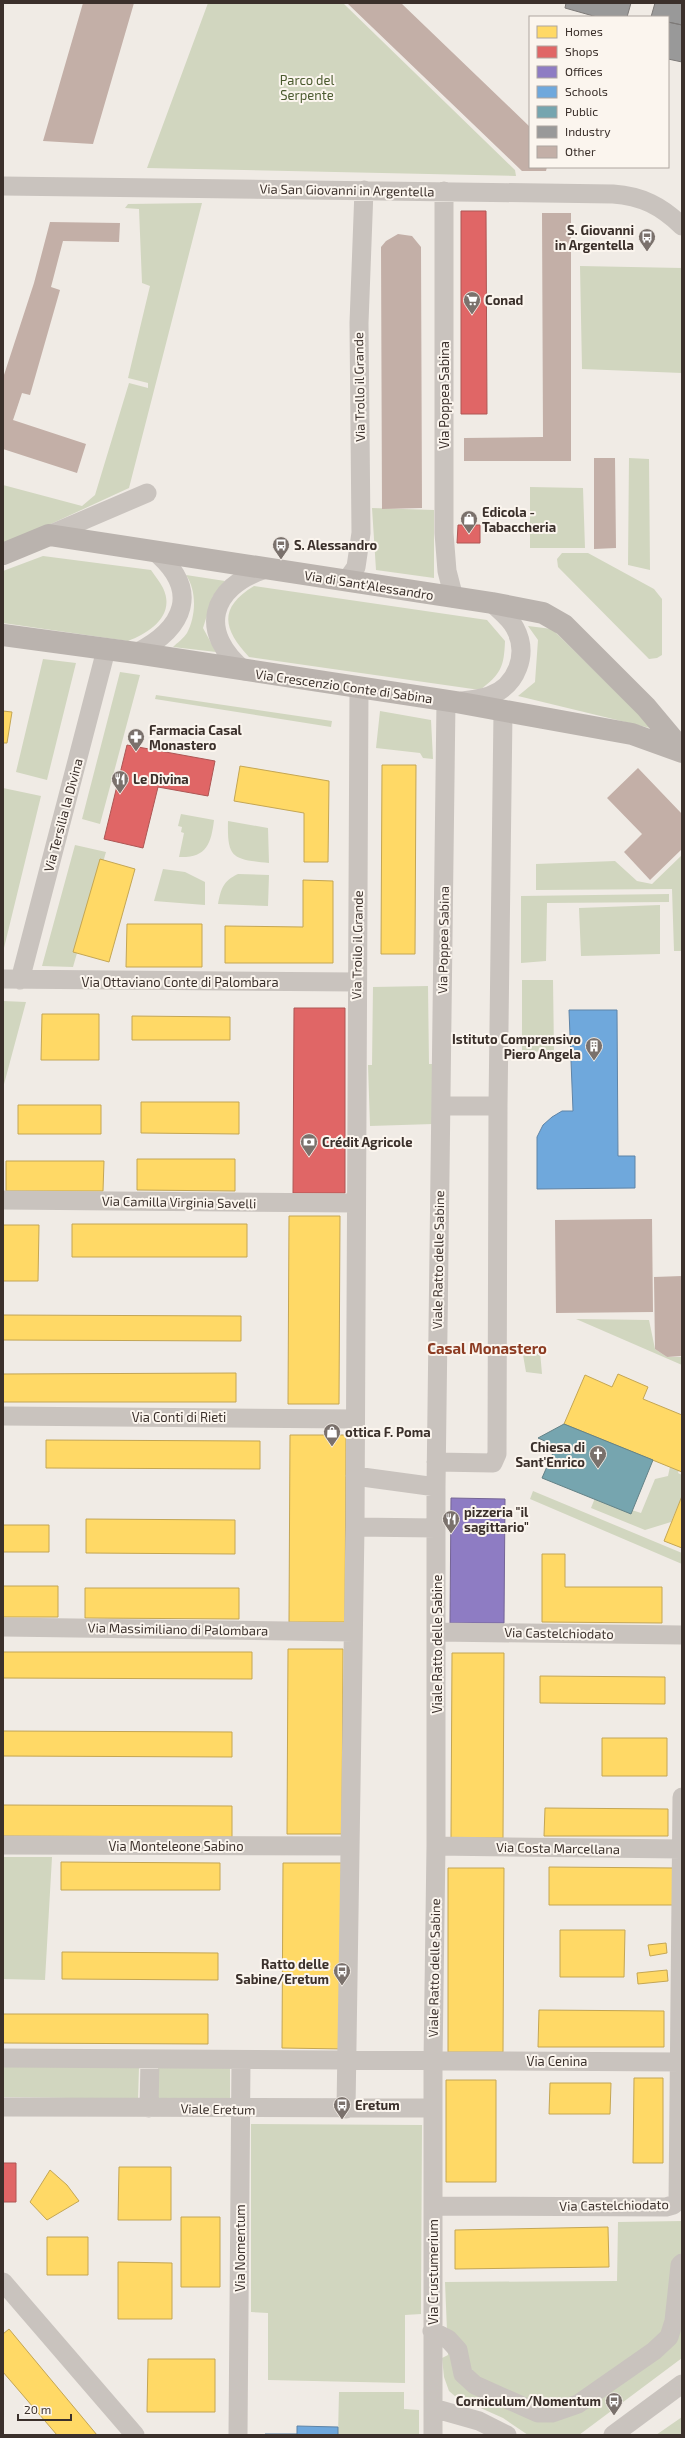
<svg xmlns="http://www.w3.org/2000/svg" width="685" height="2438" viewBox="0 0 685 2438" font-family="'Exo 2',sans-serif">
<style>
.green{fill:#d1d6bf}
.homes{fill:#ffd966;stroke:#c4a654}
.shops{fill:#e06666;stroke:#ae5654}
.offices{fill:#8e7cc3;stroke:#756595}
.schools{fill:#6fa8dc;stroke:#5f84a7}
.public{fill:#76a5af;stroke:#648287}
.industry{fill:#999;stroke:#7d7a78}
.building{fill:#c3afa7}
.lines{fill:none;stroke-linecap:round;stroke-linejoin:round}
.street{stroke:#c9c3be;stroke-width:19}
.secondary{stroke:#bab3ae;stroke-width:22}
.labels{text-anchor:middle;stroke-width:4;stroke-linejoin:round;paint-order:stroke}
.park-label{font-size:13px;fill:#4a5a2e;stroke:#fbf5ee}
.street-label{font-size:13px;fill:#3b302b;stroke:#fbf5ee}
.poi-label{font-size:13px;font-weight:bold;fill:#3b302b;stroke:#fbf5ee;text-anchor:start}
.quarter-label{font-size:15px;font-weight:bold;fill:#8c3b22;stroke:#fbf5ee}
</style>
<rect width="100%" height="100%" fill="#f0ebe5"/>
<!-- green -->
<path class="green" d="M208,3H343L515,170L516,176L147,168Z
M202,203L129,488L3,546V485L82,506L95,495L129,383L148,388V383L128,378L150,286L142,283L139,209L125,208L128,204Z
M580,266L682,268V373L582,369Z
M629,458L649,459L650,570L628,565Z
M530,487L583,488L585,548H530Z
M372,508L434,510V578L376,570Z
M562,553H588L654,589L662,599V655L657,658L649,659L558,567L557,559Z
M43,556L151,570C155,576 160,582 163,588C176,615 150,633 128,641L3,623V571Z
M186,575L225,581L213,596L203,628L216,652L173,647C177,643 184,638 187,633C196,616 197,591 186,575Z
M254,586L487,620L505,641C504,667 501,674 480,690L249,657C223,629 218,608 254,586Z
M528,626L552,629L641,716L650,728L518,696L535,682L538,640Z
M43,659L76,663L47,780L16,772Z
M120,672L140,675L100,824L82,819Z
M156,695L332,721L331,727L155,699Z
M380,711L431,720L433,759L423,758L420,753L376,748Z
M3,788L41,796L3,952Z
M181,814L214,820C211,845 206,858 179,857L184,833L181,832L182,827L178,826Z
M228,821L268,828L269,863C233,859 227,859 228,821Z
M75,845L106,852L73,967L42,966Z
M682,855V951H674L672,889L536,890V864L615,861L637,881L652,884Z
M163,869L185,872L205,882V905L154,901Z
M238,874L269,875L268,906L218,904C221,889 223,881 238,874Z
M669,894V902L547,903L546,961L521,963V896Z
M660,905V954L581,956L579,908Z
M522,980H553L554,1052L522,1051Z
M428,986L429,1064H435L433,1124L370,1126L368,1065H372L373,987Z
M3,1001L26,1002L3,1088Z
M576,1319L649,1320L655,1349L667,1357H682V1365Z
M540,1351L542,1374L526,1372L523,1355Z
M671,1462L681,1465L678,1473L682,1475V1496L671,1522L645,1530L591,1508L595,1498L641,1513L655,1479L668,1476Z
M533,1491L682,1553V1564L530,1499Z
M3,1857H52L45,1980L3,1979Z
M3,2065L139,2067L138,2099L3,2097Z
M158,2067H230V2101L157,2100Z
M251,2124L422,2125L421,2314L405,2315V2383L268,2380V2313L251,2312Z
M682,2221V2358L579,2435H528L503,2418L456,2397L449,2391L444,2377L442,2358L448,2355L445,2282L617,2281L618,2222Z
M339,2392H404V2409L419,2410V2435H338Z
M682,2417V2435H656Z"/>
<!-- homes -->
<path class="homes" d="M3,711L12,712L7,743H3Z
M382,765H416L415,954H381Z
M240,766L329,781L328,862H304V813L234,801Z
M100,859L135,869L109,962L73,952Z
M303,880L333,881V963H225V926L303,927Z
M127,924H202V967H126Z
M42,1014H99V1060H41Z
M132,1016L230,1017V1040H132Z
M141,1102H239V1134L141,1133Z
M18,1105H101V1134H18Z
M137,1159H235V1191L137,1190Z
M6,1161H104L103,1191H6Z
M289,1216H340L339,1404H288Z
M72,1224H247V1257H72Z
M3,1225H39L38,1281H3Z
M3,1315L241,1316V1341L3,1340Z
M236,1373V1402H3V1374Z
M618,1374L648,1387L643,1399L682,1415V1472L564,1424L585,1375L612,1387Z
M290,1435H346L345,1622H289Z
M46,1440L260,1441V1469L46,1468Z
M682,1496V1548L664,1541Z
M86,1519L235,1520V1554L86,1553Z
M3,1525H49V1552H3Z
M542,1554H565V1587H662V1623L542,1622Z
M3,1586H58V1617H3Z
M85,1588H239V1619L85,1618Z
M288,1649H343L342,1834H287Z
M3,1652H252V1679L3,1678Z
M452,1653H504L503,1838H451Z
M540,1676L665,1677V1704L540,1703Z
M3,1731L232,1732V1757L3,1756Z
M602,1738H667V1776H602Z
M3,1805L232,1806V1837L3,1836Z
M545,1808L668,1809V1836H544Z
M61,1862L220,1863V1890H61Z
M283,1863H346L345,2049L282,2048Z
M549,1867L674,1868L673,1905H549Z
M448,1868H504L503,2052H448Z
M560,1930H625L624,1977H560Z
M666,1943L667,1953L650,1956L648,1945Z
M62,1952L218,1953V1980L62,1979Z
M667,1970L668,1981L638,1984L637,1973Z
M539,2010L664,2011V2047H538Z
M3,2014H208V2044L3,2043Z
M634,2078H663V2163H633Z
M446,2080H496V2182H446Z
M550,2083H611L610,2114H549Z
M119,2167H171V2220H118Z
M50,2170L67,2185L79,2201L47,2220L30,2202Z
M181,2217H220V2287H181Z
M608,2227L609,2267L455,2269V2230Z
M47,2237H88V2275H47Z
M118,2262L172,2263V2319H118Z
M9,2329L28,2352L97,2435H57L3,2372V2334Z
M148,2359H215V2412H147Z"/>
<!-- shops -->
<path class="shops" d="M461,211H486L487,414H461Z
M458,525H480V543H457Z
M127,745L215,761L208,796L158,787L143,848L104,839Z
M294,1008H345V1193H293Z
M3,2163H16V2202H3Z"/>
<!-- offices -->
<path class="offices" d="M451,1498L505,1499L504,1623H450Z"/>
<!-- schools -->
<path class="schools" d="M569,1010H617L618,1156H635V1188L537,1189V1137L543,1125L552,1117L562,1111H573Z
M297,2426L338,2427V2435H297Z
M265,2434H297V2435H265Z"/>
<!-- public -->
<path class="public" d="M564,1424L653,1460L631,1514L542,1478L556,1446L538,1438Z"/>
<!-- industry -->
<path class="industry" d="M566,3H631L627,17H597L565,8Z
M655,3H682V25L668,22V17H651Z
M668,22L682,25V62L668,59Z"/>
<!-- building -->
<path class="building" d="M83,3H134L93,144L43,141Z
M347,3H401L530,127V167H547L546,171H522Z
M542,213H571V461H464V438L543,437Z
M50,222L120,223L119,242L63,241L51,287L60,290L30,395L22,393L13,420L86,444L77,473L3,449V378L34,283Z
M398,234L412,236L421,247L422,508L382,509L381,247L386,241Z
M594,458H615L616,548L594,549Z
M638,768L682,814V849L650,880L624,852L642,834L607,798Z
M652,1219L653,1312L556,1313L555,1220Z
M682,1276V1356L667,1357L655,1349L654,1277Z"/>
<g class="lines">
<!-- street -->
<path class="street" d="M3,186L613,194C642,196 661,206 682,226
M444,191V533L447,571L454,598
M49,535L147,493
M346,581L356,567L361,533L359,323L364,190
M136,653C185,628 201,590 154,551
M245,671C198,633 209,587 266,569
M462,701C471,700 480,699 489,696C517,686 529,654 515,628C510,618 500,611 492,603
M3,979L357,982
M20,980L106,650
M441,1106H498
M3,1200L355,1203
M3,1416L355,1419
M436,1462L493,1463L497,1454L498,1106L503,712
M355,1476L436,1487
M355,1527L436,1528
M3,1627L353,1632
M437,1632L682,1635
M3,1845L350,1846
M436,1846L681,1849
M3,2058L682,2062
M3,2107L433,2108
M149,2108L150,2060
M346,2109L355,1527L359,688
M433,2206L666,2207L673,2205L678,2201L682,1797
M3,2282L135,2435
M432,2331L448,2339L458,2350L463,2374L475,2385L538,2413H552L578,2404L654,2351L669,2337L674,2321L680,2265L682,2263
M433,2408L479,2421L507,2435
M238,2435L241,2060
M433,2435V2061L436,1846V1487L446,701
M613,2435L682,2384"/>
<!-- secondary -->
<path class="secondary" d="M3,554L49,535L492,603L543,613L564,625L646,707L682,750
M3,635L136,653L456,702L632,734L682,752"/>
</g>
<!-- icons -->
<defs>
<g id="bus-pin" transform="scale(0.9)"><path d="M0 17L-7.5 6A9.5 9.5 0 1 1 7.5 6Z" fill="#7a716c" stroke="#fbf5ee"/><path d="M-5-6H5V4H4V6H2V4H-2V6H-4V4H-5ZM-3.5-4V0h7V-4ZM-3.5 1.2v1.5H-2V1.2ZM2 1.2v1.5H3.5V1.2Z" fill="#fff"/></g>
<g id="supermarket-pin" transform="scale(0.9)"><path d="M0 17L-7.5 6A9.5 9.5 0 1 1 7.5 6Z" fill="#7a716c" stroke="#fbf5ee"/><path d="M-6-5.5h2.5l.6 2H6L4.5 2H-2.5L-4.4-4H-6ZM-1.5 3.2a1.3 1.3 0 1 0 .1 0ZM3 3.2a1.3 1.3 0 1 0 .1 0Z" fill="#fff"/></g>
<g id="shop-pin" transform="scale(0.9)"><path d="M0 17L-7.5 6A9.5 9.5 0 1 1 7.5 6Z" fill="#7a716c" stroke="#fbf5ee"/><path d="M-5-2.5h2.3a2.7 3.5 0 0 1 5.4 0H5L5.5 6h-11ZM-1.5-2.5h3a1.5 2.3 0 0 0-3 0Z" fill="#fff"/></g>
<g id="pharmacy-pin" transform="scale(0.9)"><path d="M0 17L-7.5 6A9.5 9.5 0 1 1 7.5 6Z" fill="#7a716c" stroke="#fbf5ee"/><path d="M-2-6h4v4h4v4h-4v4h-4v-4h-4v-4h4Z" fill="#fff"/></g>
<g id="restaurant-pin" transform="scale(0.9)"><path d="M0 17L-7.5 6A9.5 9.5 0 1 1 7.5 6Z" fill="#7a716c" stroke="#fbf5ee"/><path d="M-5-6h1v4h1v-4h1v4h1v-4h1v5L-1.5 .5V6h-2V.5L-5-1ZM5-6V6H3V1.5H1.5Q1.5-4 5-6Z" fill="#fff"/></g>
<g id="building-pin" transform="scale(0.9)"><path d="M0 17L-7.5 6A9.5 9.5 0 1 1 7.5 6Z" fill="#7a716c" stroke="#fbf5ee"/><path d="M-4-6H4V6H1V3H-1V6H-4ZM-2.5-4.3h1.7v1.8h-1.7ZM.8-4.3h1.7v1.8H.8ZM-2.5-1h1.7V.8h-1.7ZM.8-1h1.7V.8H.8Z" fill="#fff"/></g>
<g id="bank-pin" transform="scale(0.9)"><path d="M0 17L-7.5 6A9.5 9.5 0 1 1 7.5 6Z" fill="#7a716c" stroke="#fbf5ee"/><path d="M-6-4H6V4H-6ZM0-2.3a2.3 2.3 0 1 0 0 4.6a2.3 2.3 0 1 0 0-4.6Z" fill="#fff"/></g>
<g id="church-pin" transform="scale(0.9)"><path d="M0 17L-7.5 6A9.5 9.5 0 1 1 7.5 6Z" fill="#7a716c" stroke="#fbf5ee"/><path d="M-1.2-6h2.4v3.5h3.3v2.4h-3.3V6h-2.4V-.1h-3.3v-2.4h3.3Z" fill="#fff"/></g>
</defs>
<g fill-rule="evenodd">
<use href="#bus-pin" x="647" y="237"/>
<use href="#supermarket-pin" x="472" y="300"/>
<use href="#shop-pin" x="469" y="519"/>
<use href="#bus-pin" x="281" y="545"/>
<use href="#pharmacy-pin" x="136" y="737"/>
<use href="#restaurant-pin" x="120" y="779"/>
<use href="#building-pin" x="594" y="1046"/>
<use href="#bank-pin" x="309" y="1142"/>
<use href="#shop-pin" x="332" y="1432"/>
<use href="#church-pin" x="598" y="1454"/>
<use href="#restaurant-pin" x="451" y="1519"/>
<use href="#bus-pin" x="342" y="1971"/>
<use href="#bus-pin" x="342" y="2105"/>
<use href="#bus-pin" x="614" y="2401"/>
</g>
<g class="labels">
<!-- park labels -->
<g class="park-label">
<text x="307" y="85">Parco del<tspan x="307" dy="15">Serpente</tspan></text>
</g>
<!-- street labels -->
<g class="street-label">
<text transform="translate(347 190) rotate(1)" y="5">Via San Giovanni in Argentella</text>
<text transform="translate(359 387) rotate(-91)" y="5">Via Trollo il Grande</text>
<text transform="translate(444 395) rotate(-90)" y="5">Via Poppea Sabina</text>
<text transform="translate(369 585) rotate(9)" y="5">Via di Sant'Alessandro</text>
<text transform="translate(344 686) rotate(8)" y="5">Via Crescenzio Conte di Sabina</text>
<text transform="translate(63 815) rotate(-75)" y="5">Via Tersilia la Divina</text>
<text transform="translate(443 940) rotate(-89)" y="5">Via Poppea Sabina</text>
<text transform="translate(357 945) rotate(-89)" y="5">Via Troilo il Grande</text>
<text x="180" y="987">Via Ottaviano Conte di Palombara</text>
<text transform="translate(179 1202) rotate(1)" y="5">Via Camilla Virginia Savelli</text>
<text transform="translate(438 1260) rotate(-89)" y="5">Viale Ratto delle Sabine</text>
<text x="179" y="1422">Via Conti di Rieti</text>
<text transform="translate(178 1629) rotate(1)" y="5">Via Massimiliano di Palombara</text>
<text transform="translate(559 1633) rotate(1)" y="5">Via Castelchiodato</text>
<text transform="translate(437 1644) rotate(-90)" y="5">Viale Ratto delle Sabine</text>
<text x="176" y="1851">Via Monteleone Sabino</text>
<text transform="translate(558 1848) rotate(1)" y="5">Via Costa Marcellana</text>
<text transform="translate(434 1968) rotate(-89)" y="5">Viale Ratto delle Sabine</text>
<text x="557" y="2066">Via Cenina</text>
<text transform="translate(218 2109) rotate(1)" y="5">Viale Eretum</text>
<text transform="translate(614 2205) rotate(-1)" y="5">Via Castelchiodato</text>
<text transform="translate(240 2248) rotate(-90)" y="5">Via Nomentum</text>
<text transform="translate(433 2272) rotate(-90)" y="5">Via Crustumerium</text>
</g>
<!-- poi labels -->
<g class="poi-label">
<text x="634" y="235" text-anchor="end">S. Giovanni<tspan x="634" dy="15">in Argentella</tspan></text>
<text x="485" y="305">Conad</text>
<text x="482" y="517">Edicola -<tspan x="482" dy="15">Tabaccheria</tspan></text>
<text x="294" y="550">S. Alessandro</text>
<text x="149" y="735">Farmacia Casal<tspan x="149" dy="15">Monastero</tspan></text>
<text x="133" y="784">Le Divina</text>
<text x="581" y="1044" text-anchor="end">Istituto Comprensivo<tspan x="581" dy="15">Piero Angela</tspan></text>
<text x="322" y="1147">Crédit Agricole</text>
<text x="345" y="1437">ottica F. Poma</text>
<text x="585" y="1452" text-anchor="end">Chiesa di<tspan x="585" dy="15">Sant'Enrico</tspan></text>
<text x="464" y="1517">pizzeria "il<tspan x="464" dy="15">sagittario"</tspan></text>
<text x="329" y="1969" text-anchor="end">Ratto delle<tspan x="329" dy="15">Sabine/Eretum</tspan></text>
<text x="355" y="2110">Eretum</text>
<text x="601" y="2406" text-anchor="end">Corniculum/Nomentum</text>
</g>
<!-- quarter labels -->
<g class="quarter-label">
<text x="487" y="1354">Casal Monastero</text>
</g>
</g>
<!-- border -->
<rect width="685" height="2438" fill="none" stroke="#3b302b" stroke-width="8"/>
<!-- legend -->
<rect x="529" y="16" width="140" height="152" fill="#fbf5ee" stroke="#aea6a0"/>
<rect x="537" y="26" width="20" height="12" fill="#ffd966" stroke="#aea6a0"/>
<text x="565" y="36" font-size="12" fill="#3b302b">Homes</text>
<rect x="537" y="46" width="20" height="12" fill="#e06666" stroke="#aea6a0"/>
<text x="565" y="56" font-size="12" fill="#3b302b">Shops</text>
<rect x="537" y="66" width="20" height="12" fill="#8e7cc3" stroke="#aea6a0"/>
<text x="565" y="76" font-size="12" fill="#3b302b">Offices</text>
<rect x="537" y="86" width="20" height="12" fill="#6fa8dc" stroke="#aea6a0"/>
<text x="565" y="96" font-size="12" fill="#3b302b">Schools</text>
<rect x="537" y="106" width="20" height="12" fill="#76a5af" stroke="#aea6a0"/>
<text x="565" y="116" font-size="12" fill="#3b302b">Public</text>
<rect x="537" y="126" width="20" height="12" fill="#999999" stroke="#aea6a0"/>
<text x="565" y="136" font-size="12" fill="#3b302b">Industry</text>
<rect x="537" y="146" width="20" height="12" fill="#c3afa7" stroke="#aea6a0"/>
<text x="565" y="156" font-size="12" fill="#3b302b">Other</text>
<!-- scale -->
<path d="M18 2414v6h53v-6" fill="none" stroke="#3b302b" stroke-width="2"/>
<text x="24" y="2414" font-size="12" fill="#3b302b" stroke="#fbf5ee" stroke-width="3" paint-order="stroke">20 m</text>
</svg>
